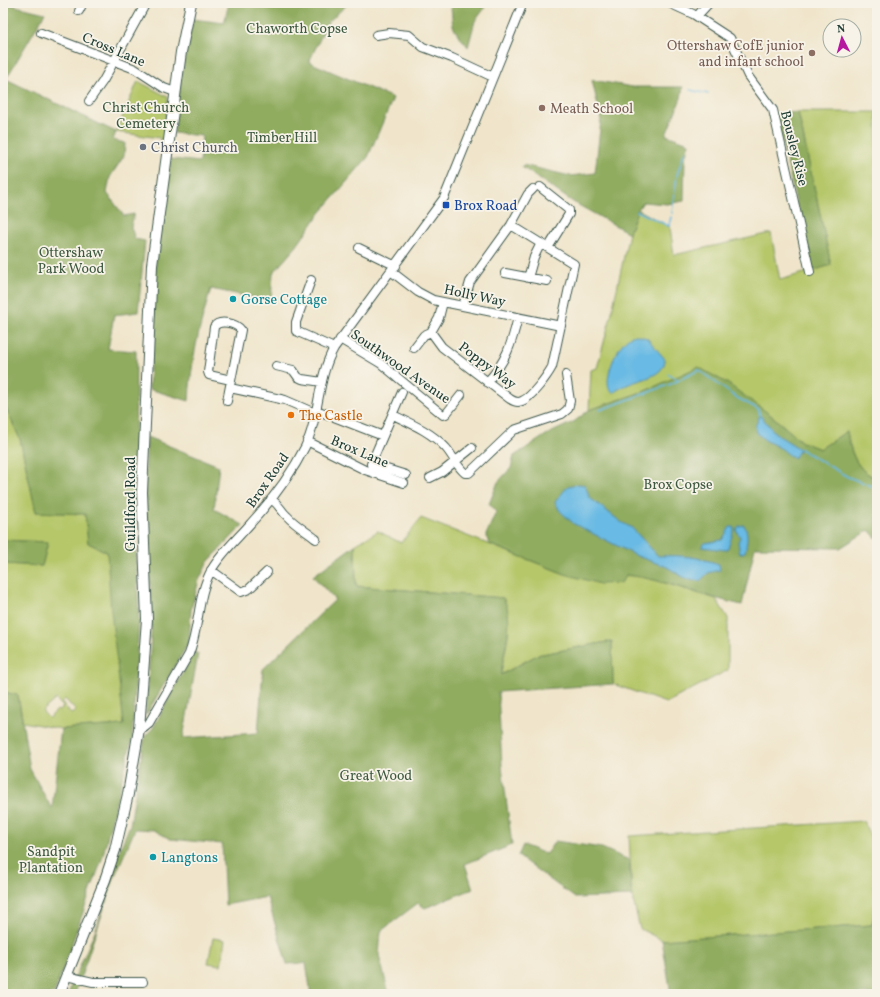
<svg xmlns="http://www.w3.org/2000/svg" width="880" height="997" viewBox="0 0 880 997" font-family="Vollkorn,serif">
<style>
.green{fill:#b6c76a;stroke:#6a824f;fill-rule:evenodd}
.forest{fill:#90ac5e;stroke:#587449}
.water{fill:#69bae4;stroke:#447c8c}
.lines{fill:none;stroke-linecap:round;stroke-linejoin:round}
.stream{stroke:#69bae4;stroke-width:1.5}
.minor-casing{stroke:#3e564b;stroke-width:10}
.major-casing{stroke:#3e564b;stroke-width:12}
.minor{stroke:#fff;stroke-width:8}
.major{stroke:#fff;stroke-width:10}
.education-dot{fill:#8d6e63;stroke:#f7f3e8;stroke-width:1.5}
.worship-dot{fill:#6b7280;stroke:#f7f3e8;stroke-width:1.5}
.transit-dot{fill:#1a4fb4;stroke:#f7f3e8;stroke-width:1.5}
.culture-dot{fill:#0f9aa8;stroke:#f7f3e8;stroke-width:1.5}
.food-dot{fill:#e8710a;stroke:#f7f3e8;stroke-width:1.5}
.labels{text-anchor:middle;stroke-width:3.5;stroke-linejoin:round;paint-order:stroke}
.park-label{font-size:14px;fill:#3d593f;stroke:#f7f3e8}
.education-label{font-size:14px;fill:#785e54;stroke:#f7f3e8;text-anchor:end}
.street-label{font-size:14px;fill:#1f3d34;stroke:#f7f3e8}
.worship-label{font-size:14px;fill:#5b616d;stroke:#f7f3e8;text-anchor:start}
.transit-label{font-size:14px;fill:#164399;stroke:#f7f3e8;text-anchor:start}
.culture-label{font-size:14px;fill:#0d838f;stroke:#f7f3e8;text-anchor:start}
.food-label{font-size:14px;fill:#c56008;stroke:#f7f3e8;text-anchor:start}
</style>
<rect width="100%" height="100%" fill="#f7f3e8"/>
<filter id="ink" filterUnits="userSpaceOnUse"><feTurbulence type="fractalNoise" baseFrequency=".025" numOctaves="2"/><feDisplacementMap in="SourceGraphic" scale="8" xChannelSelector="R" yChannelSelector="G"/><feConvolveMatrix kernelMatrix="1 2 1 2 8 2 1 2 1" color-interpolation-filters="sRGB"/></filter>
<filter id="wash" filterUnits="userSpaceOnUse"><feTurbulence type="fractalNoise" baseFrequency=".012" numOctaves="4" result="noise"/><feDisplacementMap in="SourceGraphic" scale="16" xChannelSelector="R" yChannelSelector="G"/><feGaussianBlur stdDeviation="0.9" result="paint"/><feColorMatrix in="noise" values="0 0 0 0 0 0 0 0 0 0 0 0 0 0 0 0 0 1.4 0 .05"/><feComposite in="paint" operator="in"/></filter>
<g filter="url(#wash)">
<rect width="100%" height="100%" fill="#f0e5cb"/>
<!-- green -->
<path class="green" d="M138,81L168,97L162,150H160V138L116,132Z
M798,112H877V478C856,472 850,450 847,431L820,449L802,442L772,416L698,368L645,391L589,410L591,370L597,368L611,316L629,233L637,210H639L670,227L674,255L771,233L780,280L831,265Z
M3,402L20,439L36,512L85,514L88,543L107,552L124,725L61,729L23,722L18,695L3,692V564L42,566L48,542L3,540ZM56,699L63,707L59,711L57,710L49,718L42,711ZM65,699L76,711L71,714L62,702Z
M421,518L565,574L642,576L716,599L728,618V670L666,703L613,684L612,641L537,655L500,675C505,652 515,619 503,598L356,586L355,545L378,531L401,543Z
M863,821L877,850V903L872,925L662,940L640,929L632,896L629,836Z
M213,938L225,940L221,965L208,963Z"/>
<!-- forest -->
<path class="forest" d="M3,3L45,13L6,79L116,132L113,140L125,143L124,156L110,177L107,193L124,216L134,214L131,227L135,239L145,241L138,312L114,315L108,349L136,351L135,523L139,621L132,739L102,859L54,994H3V692L18,695L30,769L52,809L61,729L124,725L111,611L107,552L88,543L85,514L36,512L20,439L3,402Z
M229,3H349L328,22L309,62L393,98L368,157L320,213L296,247L273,273L271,301L211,289C199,328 191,360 189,401L149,389L156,255L171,159L200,162L202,136L174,133L181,76L193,19L224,23Z
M449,3H473L485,8L475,21L468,47C463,40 455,33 453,25C451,17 453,10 449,3Z
M592,80L633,87H683L681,98L666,135L689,143L685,158L684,201L667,204L643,202L637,211L629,233L573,202L522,167L523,165L570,176L595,173L601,120Z
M798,112L831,265L812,271L776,114Z
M698,367L727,383L772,416L802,442L820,449L847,431C850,450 856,472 877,478V539L869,530L840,548L755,547L742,605C703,597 665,579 626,575L621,583L600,584L565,574L489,544L486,535L496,512L489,504L498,482L511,468L514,456L546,435L575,421L589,410L645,391Z
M147,437L219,466L214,509L243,525L208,562L199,580L191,610L189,642L146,715L152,619L145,485Z
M3,540L48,542L42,566L3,564Z
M355,545L356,586L503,598C516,620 503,651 501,675L537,655L612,641L613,684L498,692L502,766L512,845L465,864L473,889L425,908L418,903L381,931L379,955L389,994H311L306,963L287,964L267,897L225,905L222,844L170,839L154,830L135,829L115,876L75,994H68L98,924L118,854L130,825L145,736L153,728L194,652L198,654L183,738L258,733L263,669L335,600L313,576Z
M555,841L602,848L629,860L632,896L575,898L518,856L523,845L546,854Z
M877,903V994H671L662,940L872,925Z"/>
<!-- water -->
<path class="water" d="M636,335L647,338L665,359C665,377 640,379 627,385C622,387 617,390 613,393C600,385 616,349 625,341C628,337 632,336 636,335Z
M760,415L776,434L800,449L794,459L782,449L765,440L758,434L755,427Z
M579,484L585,485L590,498L621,522L632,528L658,556C682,555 695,556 719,564L720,570L708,573L700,581L685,578L667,567L637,556L574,524L560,511L555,502L568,486Z
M744,525C749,533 747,543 745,552L740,554L738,542L740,537L736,530L739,526Z
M730,527H734V530L728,548L725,550L701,547L705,543L722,540Z"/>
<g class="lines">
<!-- stream -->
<path class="stream" d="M690,90L708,94
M637,211L669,226L671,217
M672,213L677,175L685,151
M668,374L679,380
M600,410L671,384L699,370L734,396L758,409L760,415
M800,449L848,477L877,488"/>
</g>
</g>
<g filter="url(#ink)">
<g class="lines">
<!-- minor casing -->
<g class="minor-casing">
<path id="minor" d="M669,3L693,14L730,38L748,76L773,110L810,272
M79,11L83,3
M697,16L709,3
M41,33L135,69L164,88L175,92
M376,35L389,33L409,35L423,47L452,58L493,77
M89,101L103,81L146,3
M540,187L569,210V214L548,248
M359,248L396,266
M392,272L418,292L433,300L561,326
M505,273L547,281
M528,278L534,257L541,243
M311,280L296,322V331L334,348
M443,302L439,318L431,332L442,347L510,399C513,401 518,403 522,401C532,397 547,376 552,367L574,264L511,225
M463,306L470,282L511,225L528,194L533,189
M340,339L380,363L443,415L446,414L461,395
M414,348L424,335L431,332
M276,366L293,370L298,377L302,379L322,382
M487,382C506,362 512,343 518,317
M230,388L285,400L315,413
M227,401L241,330C236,323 219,319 214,327L208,372L209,375L231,380
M316,410L383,436L402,392
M393,415C412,424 431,432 446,448C453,456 457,467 465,473H469L514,430L562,414L568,409L570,401L566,375
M383,436L371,464L406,475
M307,441L365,470L404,483
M430,478L442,472L472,448
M271,499C281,506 280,510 287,516C295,525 306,531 316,539
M211,570L241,592L249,589L267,572
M139,729L144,727L149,723L189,654C200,626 197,595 212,569C222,552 238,538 251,523C272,500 291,475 305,447C320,416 317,378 334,348L444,198L523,3
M66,976L93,982H143"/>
</g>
<!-- major casing -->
<g class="major-casing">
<path id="major" d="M59,994L105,880L115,850L128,794L139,729L147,619L142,492L152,265L181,52L191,3"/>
</g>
<!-- minor -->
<use href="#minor" class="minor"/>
<!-- major -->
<use href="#major" class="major"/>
</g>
</g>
<!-- markers -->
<g class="education-dot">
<circle cx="812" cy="53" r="4"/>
<circle cx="542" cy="108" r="4"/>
</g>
<circle class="worship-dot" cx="143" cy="147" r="4"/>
<rect class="transit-dot" x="442" y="201" width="8" height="8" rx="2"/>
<g class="culture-dot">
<circle cx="233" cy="299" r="4"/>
<circle cx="153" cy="857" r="4"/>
</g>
<circle class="food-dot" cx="291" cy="415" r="4"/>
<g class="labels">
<!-- park labels -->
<g class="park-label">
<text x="297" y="33">Chaworth Copse</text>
<text x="146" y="112">Christ Church<tspan x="146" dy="16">Cemetery</tspan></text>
<text x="282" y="142">Timber Hill</text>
<text x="71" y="257">Ottershaw<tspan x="71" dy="16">Park Wood</tspan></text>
<text x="678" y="489">Brox Copse</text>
<text x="376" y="780">Great Wood</text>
<text x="51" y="856">Sandpit<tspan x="51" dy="16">Plantation</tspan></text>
</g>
<!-- education labels -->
<g class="education-label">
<text x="804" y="50">Ottershaw CofE junior<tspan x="804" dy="16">and infant school</tspan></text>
<text x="550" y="113" text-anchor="start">Meath School</text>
</g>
<!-- street labels -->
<g class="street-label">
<text transform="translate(114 49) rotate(23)" y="5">Cross Lane</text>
<text transform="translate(795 148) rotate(76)" y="5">Bousley Rise</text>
<text transform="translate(475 295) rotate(12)" y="5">Holly Way</text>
<text transform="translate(488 365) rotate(37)" y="5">Poppy Way</text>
<text transform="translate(401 366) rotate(35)" y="5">Southwood Avenue</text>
<text transform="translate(360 451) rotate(23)" y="5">Brox Lane</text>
<text transform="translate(267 480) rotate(-55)" y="5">Brox Road</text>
<text transform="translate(130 504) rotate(-90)" y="5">Guildford Road</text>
</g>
<!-- worship labels -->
<g class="worship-label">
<text x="151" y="152">Christ Church</text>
</g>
<!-- transit labels -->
<g class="transit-label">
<text x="454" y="210">Brox Road</text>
</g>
<!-- culture labels -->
<g class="culture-label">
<text x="241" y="304">Gorse Cottage</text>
<text x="161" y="862">Langtons</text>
</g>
<!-- food labels -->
<g class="food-label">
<text x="299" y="420">The Castle</text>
</g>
</g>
<!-- margin -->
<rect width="880" height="997" fill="none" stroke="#f7f3e8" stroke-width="16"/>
<!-- north arrow -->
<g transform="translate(842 38) rotate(354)"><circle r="19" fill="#f7f3e8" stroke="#a1aaa0"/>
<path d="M0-3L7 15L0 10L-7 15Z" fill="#b5179e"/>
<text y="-6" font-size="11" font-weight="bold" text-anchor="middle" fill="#1f3d34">N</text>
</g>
</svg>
